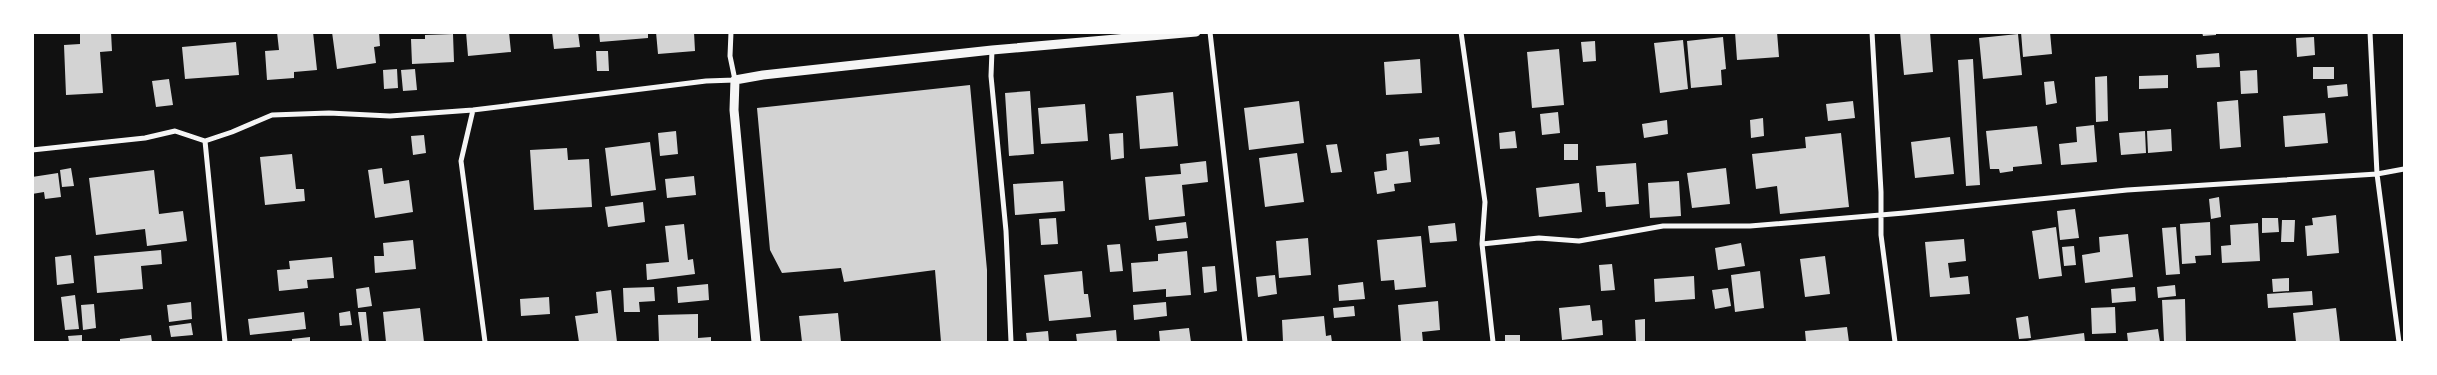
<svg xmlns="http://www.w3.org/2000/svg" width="2437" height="375" viewBox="0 0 2437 375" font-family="'PT Sans',sans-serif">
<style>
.building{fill:#d3d3d3}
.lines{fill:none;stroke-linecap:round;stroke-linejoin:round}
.minor{stroke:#f5f5f5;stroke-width:5}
.tertiary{stroke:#f5f5f5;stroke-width:9}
</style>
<rect width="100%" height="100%" fill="#111"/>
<!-- building -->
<path class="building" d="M86,32H111L112,51L100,52L103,93L66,95L64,45L80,44V33Z
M277,32H313L317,70L294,72V78L267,80L265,51L279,50Z
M332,32H379L380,46L374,47L376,63L337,69Z
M466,32H509L511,52L468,56Z
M552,32H578L580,47L554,49Z
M599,32H648V38L600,42Z
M656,32H694L695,51L658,54Z
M1735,32H1777L1779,57L1737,60Z
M1900,32H1930L1933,72L1904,75Z
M2021,32H2050L2052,54L2023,57Z
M2202,32H2216V35L2203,36Z
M453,34L454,62L412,64L411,39H425V35Z
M2018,34L2022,75L1983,79L1979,38Z
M1723,37L1726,69L1721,70L1722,85L1691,88L1687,41Z
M2314,37L2315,55L2297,57L2296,38Z
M1683,40L1688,89L1660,93L1654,43Z
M1595,41L1596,61L1583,62L1581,42Z
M236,42L239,75L185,79L182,47Z
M1559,49L1564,105L1532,108L1527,52Z
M596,51H608L609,71H597Z
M2219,53L2220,67L2197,68L2196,55Z
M1420,59L1422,93L1386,95L1384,62Z
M1973,59L1980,185L1966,186L1958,60Z
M2313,67H2334V79H2313Z
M397,69L398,88L384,89L383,70Z
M415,69L417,90L403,91L401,70Z
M2257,70L2258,93L2241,94L2240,71Z
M2168,75V88L2139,89V76Z
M2107,76L2108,121L2096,122L2095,77Z
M169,79L173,105L156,107L152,81Z
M2054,81L2057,103L2046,105L2044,82Z
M2347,84L2348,96L2328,98L2327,86Z
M970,85L987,270V342H941L935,270L844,282L841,268L782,273L770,250L757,108Z
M1030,91L1034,154L1009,156L1005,93Z
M1173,92L1178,146L1140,149L1136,96Z
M2238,100L2241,147L2220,149L2217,102Z
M1299,101L1304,143L1249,150L1244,108Z
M1853,101L1855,118L1828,121L1826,104Z
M1085,104L1088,141L1041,144L1038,108Z
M1558,112L1560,133L1542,135L1540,114Z
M2325,113L2328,143L2285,147L2283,116Z
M1763,118L1764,136L1751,138L1750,120Z
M1667,120L1668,134L1644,138L1642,124Z
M2094,125L2097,162L2061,165L2059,144L2077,142L2076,127Z
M2037,126L2042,164L2013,167V171L2000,173L1999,169H1990L1986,131Z
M2171,129L2172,151L2148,153L2147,131Z
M676,131L678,154L660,156L658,133Z
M1515,131L1517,148L1500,149L1499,133Z
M2145,131L2146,153L2121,155L2119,133Z
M1123,133L1124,158L1111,160L1109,134Z
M1841,133L1849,207L1780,214L1777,186L1756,189L1752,154L1806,148L1805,137Z
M424,135L426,153L413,155L411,136Z
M1439,137L1440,144L1420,146L1419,139Z
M1950,137L1954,174L1915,178L1911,142Z
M650,142L656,190L611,196L605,148Z
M1337,144L1342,172L1331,173L1326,145Z
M1564,144H1578V160H1564Z
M567,148L568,160L589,159L592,207L534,210L530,150Z
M1408,151L1411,182L1394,184L1395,191L1377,194L1374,172L1387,170L1386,154Z
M1297,153L1304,202L1265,207L1259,158Z
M292,154L296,189H304L305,201L265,205L260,157Z
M1206,161L1208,182L1182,185L1185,216L1149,220L1145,177L1181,174L1180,164Z
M1636,163L1639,204L1606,207L1605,192H1598L1596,166Z
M71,168L74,186L62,187L60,170Z
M382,168L384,184L409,180L413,212L375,218L368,170Z
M1726,168L1730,204L1692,208L1687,173Z
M154,170L159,214L183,211L187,241L147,246L145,229L96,235L89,178Z
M58,173L61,197L45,199L44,192L32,194V177Z
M694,176L696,195L667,198L665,179Z
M1063,181L1065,211L1015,215L1013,184Z
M1679,181L1681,216L1650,218L1648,183Z
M1579,183L1582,212L1539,217L1536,188Z
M2219,197L2221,217L2211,219L2209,199Z
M643,202L645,222L608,227L605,207Z
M2075,209L2079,238L2060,240L2057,211Z
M2336,215L2339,253L2307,256L2305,226L2313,225L2312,218Z
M1056,218L1058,244L1041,245L1039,219Z
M2262,218H2278L2279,232L2262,233Z
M2282,220H2295L2294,242H2281Z
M1186,222L1188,238L1157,241L1155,226Z
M2210,222L2211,255L2195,256L2196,263L2182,264L2180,224Z
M1455,223L1457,241L1430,243L1428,226Z
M2258,223L2260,261L2222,263L2221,246L2231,245L2230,225Z
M684,224L688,260L693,259L695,274L647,280L646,264L669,262L665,226Z
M2056,227L2062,276L2039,279L2032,231Z
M2176,227L2180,274L2166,275L2162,228Z
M2128,234L2133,277L2085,283L2082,255L2100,252L2099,237Z
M1421,236L1426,287L1395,290L1394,280L1381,281L1377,240Z
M1308,238L1311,275L1279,278L1276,241Z
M1964,239L1966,261L1948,263L1950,278L1968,276L1970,294L1930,297L1925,242Z
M413,240L416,269L375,273L374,256H384L383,243Z
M1741,243L1745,266L1718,270L1715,248Z
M1120,244L1123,271L1110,272L1107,245Z
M2074,246L2076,265L2064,266L2062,247Z
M161,250L162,264L141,266L143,289L97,293L94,256Z
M1187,251L1191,295L1166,297V289L1133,292L1131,263L1158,261V254Z
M71,255L74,283L57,285L55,257Z
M1825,256L1830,294L1805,297L1800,259Z
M332,257L334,278L307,280L308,288L279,291L277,270L290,269L289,261Z
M1612,264L1615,290L1601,291L1599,265Z
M1215,266L1217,291L1204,293L1202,267Z
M1082,271L1084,294H1088L1091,317L1049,321L1044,275Z
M1760,271L1764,308L1735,312L1731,275Z
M1275,275L1277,294L1258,297L1256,277Z
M1694,276L1695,299L1655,302L1654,279Z
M2289,278V291L2273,292L2272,279Z
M1363,282L1365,299L1339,301L1338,285Z
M708,284L709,300L678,303L677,287Z
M2175,285L2176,296L2158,298L2157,287Z
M369,287L372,306L358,308L356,289Z
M654,287L655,301L639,302L640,312H624L623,288Z
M2135,287L2136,301L2112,303L2111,289Z
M1728,288L1731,306L1715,309L1712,290Z
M611,290L617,342H579L575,316L598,313L596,292Z
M2312,291L2313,305L2268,308L2267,294Z
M75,295L79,329L65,330L61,297Z
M549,297L550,314L521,316L520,299Z
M2185,299L2186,342H2164L2162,300Z
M1438,301L1440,330L1422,332L1423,342H1401L1398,305Z
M191,302L192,319L169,322L167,305Z
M1166,302L1167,316L1134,320L1133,305Z
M94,304L96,328L83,330L81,305Z
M1590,305L1592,321L1602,320L1603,335L1562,340L1559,308Z
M1354,306L1355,316L1334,318L1333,308Z
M2115,307L2116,333L2092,334L2091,308Z
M420,308L424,342H386L383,312Z
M2336,308L2340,342H2296L2293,313Z
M350,311L352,325L340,326L339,313Z
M304,312L306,329L250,335L248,319Z
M358,312H366L369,342H362Z
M838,313L841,342H802L799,316Z
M698,314V338L711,337V342H659L658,315Z
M1324,316L1326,336L1331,335L1332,342H1283L1282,320Z
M2028,316L2031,338L2019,339L2016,318Z
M1645,319V342H1636L1635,320Z
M191,323L193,335L171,337L169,326Z
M1847,327L1849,342H1806L1805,331Z
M1189,328L1191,342H1160L1159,331Z
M2158,329L2160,342H2128L2127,333Z
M1116,330L1117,342H1077L1076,334Z
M1048,331L1049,342H1027L1026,333Z
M2084,333L2085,342H2027V341Z
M82,335V342H69L68,336Z
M151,335L152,342H120V339Z
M1505,335H1520V342H1505Z
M310,337V342H292V339Z"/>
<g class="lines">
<!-- minor -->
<path class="minor" d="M1210,32L1245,342
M1461,32L1485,202L1482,244L1493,342
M1872,32L1881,192V235L1895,342
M2370,32L2377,174L2399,342
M992,50L991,76L1006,231L1011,342
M473,110L461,161L485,342
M205,141L225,342
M32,150L145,138L175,131L205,141L232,132L272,115L329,113L390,116L473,110L706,81L735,80L730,56L731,32
M1482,244L1539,238L1579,241L1663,226H1750L1904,213L2127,190L2377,174L2404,169"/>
<!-- tertiary -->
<path class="tertiary" d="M756,342L734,110L735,80L763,75L992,50L1196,32"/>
</g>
<!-- border -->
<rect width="2437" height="375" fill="none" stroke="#ffffff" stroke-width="68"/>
</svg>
